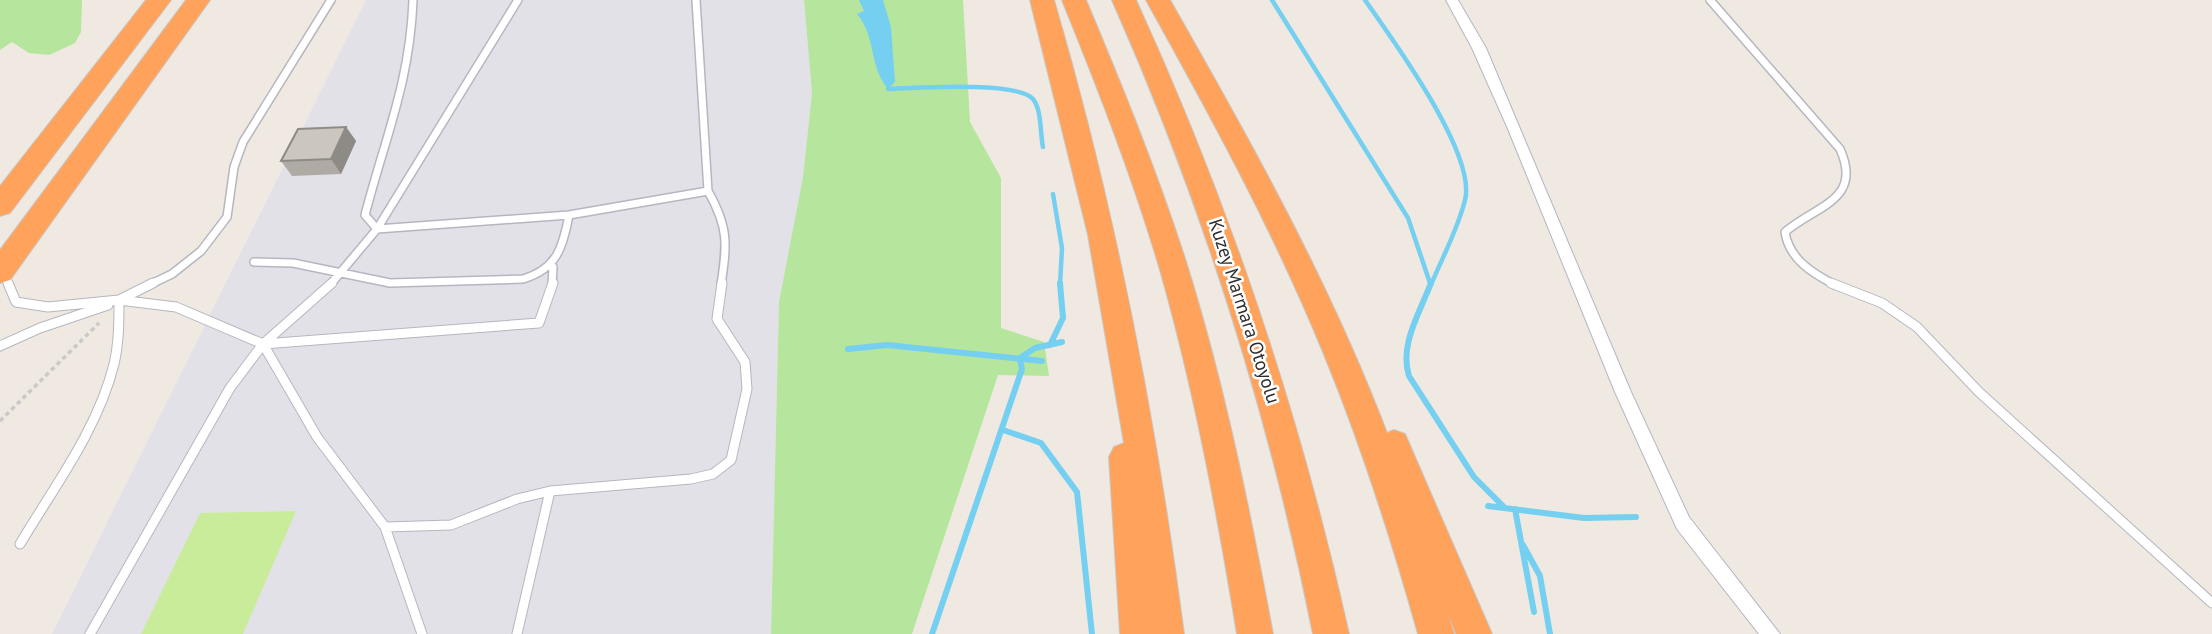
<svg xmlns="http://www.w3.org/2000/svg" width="2212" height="634" viewBox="0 0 2212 634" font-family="'PT Sans',sans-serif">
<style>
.industrial{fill:#e3e1e8}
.green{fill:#b6e59e}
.pitch{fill:#c9ec9a}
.water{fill:#75cff0}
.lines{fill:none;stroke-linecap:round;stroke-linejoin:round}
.stream-far1{stroke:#75cff0;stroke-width:4.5}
.stream{stroke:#75cff0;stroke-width:6}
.lane-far1-casing{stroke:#b4b7c1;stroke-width:10}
.lane-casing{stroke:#b4b7c1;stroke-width:11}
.street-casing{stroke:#b4b7c1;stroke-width:2}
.highway-casing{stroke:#c9c9c9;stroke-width:2}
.path{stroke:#c9c9c9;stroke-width:3.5;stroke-dasharray:4.5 3.5;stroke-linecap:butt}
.lane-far1{stroke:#fff;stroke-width:7}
.lane{stroke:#fff;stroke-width:9}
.street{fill:#fff;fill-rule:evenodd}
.highway{fill:#ffa35c;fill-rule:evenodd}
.wall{fill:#afaba4}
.shaded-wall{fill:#8e8b86}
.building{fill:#cbc7bf;stroke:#8e8b86;stroke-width:2}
.labels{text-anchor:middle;stroke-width:5;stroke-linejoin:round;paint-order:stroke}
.street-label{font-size:19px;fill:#2e2e2e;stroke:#fff}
</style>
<rect width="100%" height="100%" fill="#efe9e1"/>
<!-- industrial -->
<path class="industrial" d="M366,0H804L812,93L803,177L779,302L771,634H52Z"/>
<!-- green -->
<path class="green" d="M0,0H82L81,32L75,43L49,55L29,53L12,42L0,50Z
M804,0H963L970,122L1001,178V328L1044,342L1049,376L998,375L912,634H771L779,302L803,177L812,93Z"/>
<!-- pitch -->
<path class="pitch" d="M296,511L243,634H141L200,513Z"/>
<!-- water -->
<path class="water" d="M859,0H883L891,27L895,82L888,89C868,65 877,38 857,14L864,11Z"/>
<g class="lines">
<!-- stream-far1 -->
<path class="stream-far1" d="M1272,0L1408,218L1430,283
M1365,0C1392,39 1477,154 1465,200C1458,229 1442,258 1431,285
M888,89C914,88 1017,81 1033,99C1042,110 1040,134 1043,147
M1053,194L1062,248L1060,285"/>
<!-- stream -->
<path class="stream" d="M1431,283C1420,312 1399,345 1409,376L1474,477L1505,508
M1050,345L1063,318L1060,283
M848,349L887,345L1042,361
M1020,358L1035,348L1062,342
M1003,430L1041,443L1077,492L1092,634
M1488,506L1584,518L1636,517
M1515,509L1534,612
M1523,545L1540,576L1550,634
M932,634L1022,369L1020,360"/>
<!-- lane-far1 casing -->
<g class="lane-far1-casing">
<path id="lane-far1" d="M413,0C410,82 385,138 365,215L377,229L569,215L708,191L696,0
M1710,0L1840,149C1863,200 1817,205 1785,232C1789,259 1812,273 1835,285
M708,191C729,228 727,244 721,285
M254,262L293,263L390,283L523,279C557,269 563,247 569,215
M3,272L9,285
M149,285L172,274L201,251L227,217L234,167L243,142L331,0
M330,285L377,229L518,0
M552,285L553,267"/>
</g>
<!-- lane casing -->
<g class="lane-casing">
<path id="lane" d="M8,283L16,302L48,307L119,300L176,307L263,344L539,323L553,283
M1831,283L1882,303L1917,327L1979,392L2212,603
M263,344L317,437L385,527L422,634
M0,346L40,328L108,305
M385,527L451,525L517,499L550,491L691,479L713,474L731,460L747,389L745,362L717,319L722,283
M20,544C54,487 98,429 114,364C119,343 119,321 119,300L153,283
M90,634L230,388L263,344L332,283
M517,634L550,491"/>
</g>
<!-- street casing -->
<g class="street-casing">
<path id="street" d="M1446,0H1458L1486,48L1631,392L1689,517L1780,634H1759L1677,529L1615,392L1508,129L1472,48Z"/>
</g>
<!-- highway casing -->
<g class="highway-casing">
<path id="highway" d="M146,0H171L10,213L0,216V186Z
M186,0H210L10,280L0,283V250Z
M1030,0H1054C1115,208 1156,419 1184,634H1120L1109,457L1114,447L1124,443L1088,235Z
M1062,0H1086C1123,88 1159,176 1188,268C1225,387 1250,511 1273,634H1237C1217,512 1194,389 1160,270C1133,178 1098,89 1062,0Z
M1112,0H1136C1230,205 1300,414 1349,634H1313C1269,414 1203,205 1112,0Z
M1146,0H1170C1250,140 1329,281 1387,433L1394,430L1405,434L1492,634H1456L1448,613L1454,634H1418C1391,538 1361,444 1323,352C1273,230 1210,115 1146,0Z"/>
</g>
<!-- path -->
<path class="path" d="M0,421L99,323"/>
<!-- lane-far1 -->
<use href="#lane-far1" class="lane-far1"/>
<!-- lane -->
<use href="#lane" class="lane"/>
<!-- street -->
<use href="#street" class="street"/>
<!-- highway -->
<use href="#highway" class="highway"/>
</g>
<!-- wall -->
<path class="wall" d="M346,127L356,141L341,174L292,176L281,161Z"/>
<!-- shaded-wall -->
<path class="shaded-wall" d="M346,127L356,141L341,174L331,159Z"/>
<!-- building -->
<path class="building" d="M346,127L331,159L281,161L298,129Z"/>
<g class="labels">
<!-- street labels -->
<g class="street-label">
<text transform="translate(1245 311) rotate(72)" y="7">Kuzey Marmara Otoyolu</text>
</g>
</g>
</svg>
